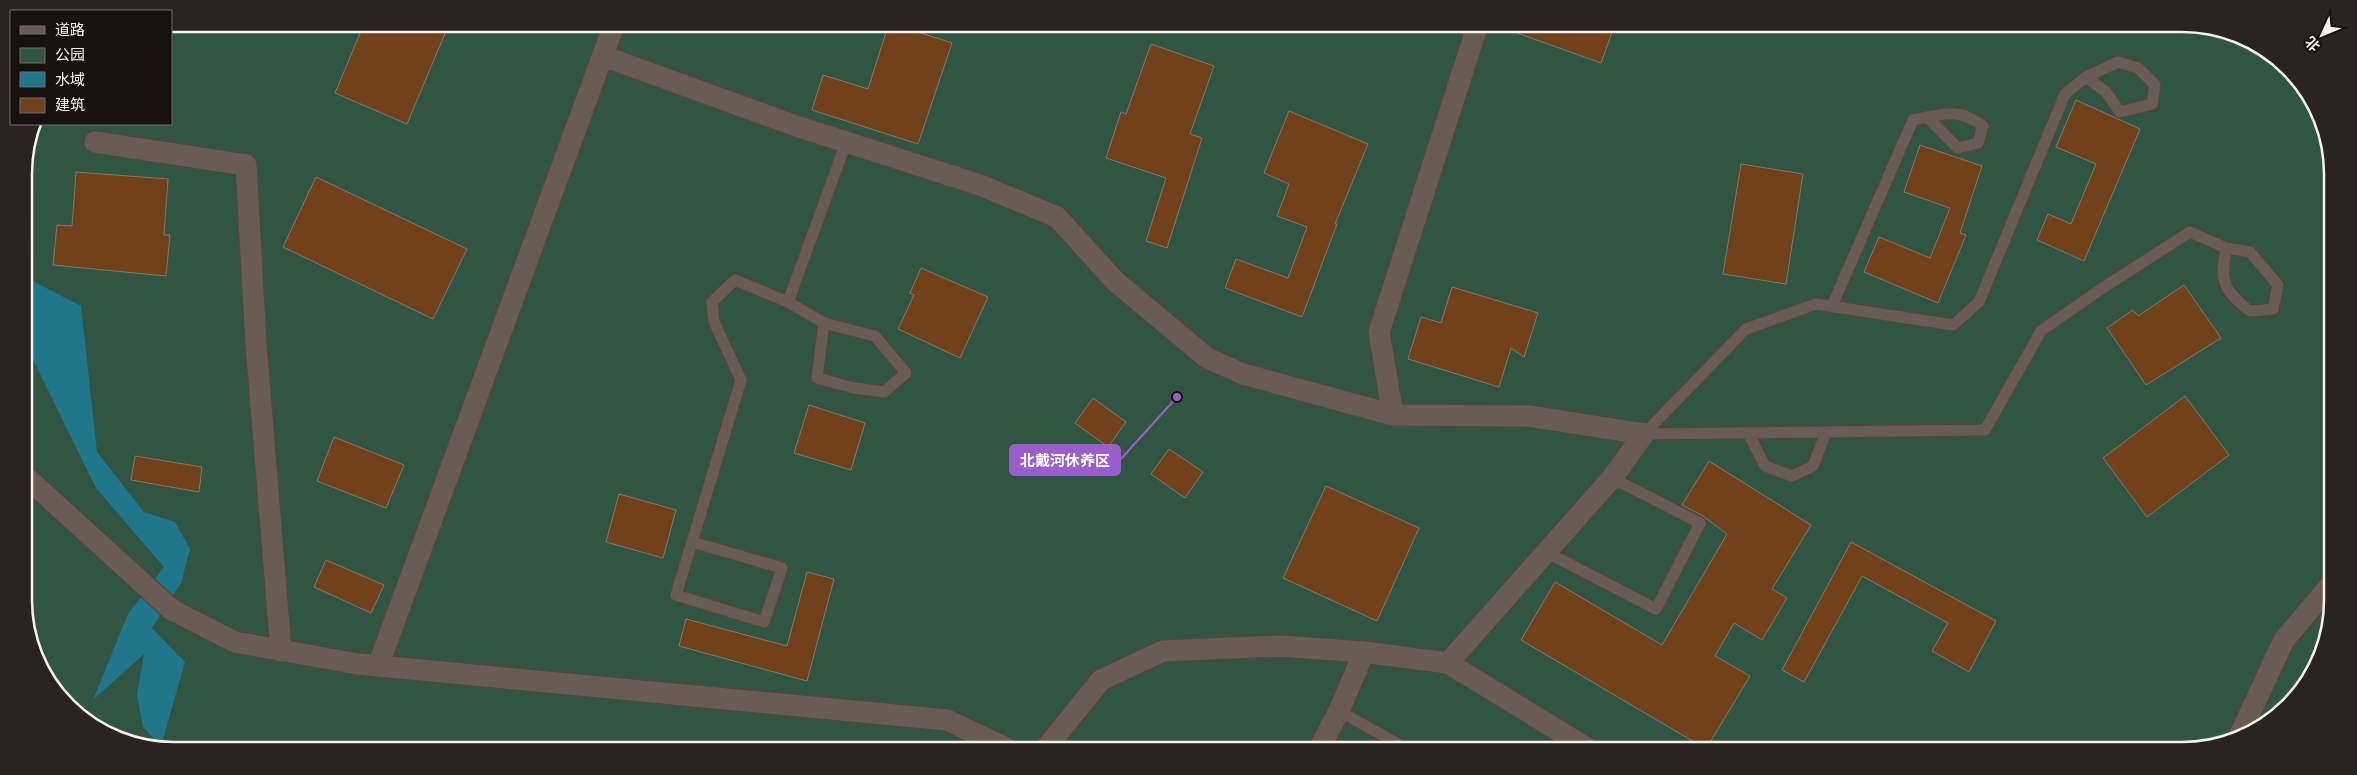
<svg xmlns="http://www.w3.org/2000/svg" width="2357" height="775" viewBox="0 0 2357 775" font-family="Rubik,'Noto Sans SC',sans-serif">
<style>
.green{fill:#315543}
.water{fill:#20768b}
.building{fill:#70411a;stroke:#84776e}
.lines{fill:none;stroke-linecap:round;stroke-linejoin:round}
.service-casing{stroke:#504740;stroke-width:14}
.minor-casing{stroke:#504740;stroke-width:24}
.service{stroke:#695c54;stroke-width:11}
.minor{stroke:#695c54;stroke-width:21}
.rim{fill:none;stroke:#f9f2ec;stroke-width:2.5}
.leader{fill:none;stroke:#9a5eca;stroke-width:2}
.callout-dot{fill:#9a5eca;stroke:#17120f;stroke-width:2}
.callout{fill:#9a5eca;stroke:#9a5eca;stroke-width:2}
.callout-label{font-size:15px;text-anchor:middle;font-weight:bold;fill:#fff}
</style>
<rect width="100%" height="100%" fill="#332820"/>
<!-- green -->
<path class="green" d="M171,24L2222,29L2266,49L2296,75L2330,145L2328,640L2308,684L2274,720L2240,740L2192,751L135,746L99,731L61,700L27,630L24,165L34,124H171Z"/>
<!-- water -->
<path class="water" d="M25,277L81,306L97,452L144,512L175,522L190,549L181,583L152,628L185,662L161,746L143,727L137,695L144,654L93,700L128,614L164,567L96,488L25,343Z"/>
<!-- building -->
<path class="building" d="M364,24H449L407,124L335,93Z
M888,26H899L952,43L918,144L812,110L823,75L868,89Z
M1506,27H1614L1601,63L1506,29Z
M1151,44L1214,66L1190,134L1202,138L1167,248L1146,241L1166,178L1106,158L1121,112L1126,114Z
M2076,100L2140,129L2084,261L2037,240L2048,214L2071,224L2096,164L2056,147Z
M1289,111L1368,144L1335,224H1337L1302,317L1225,288L1236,259L1288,278L1307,227L1277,216L1289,184L1264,173Z
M1920,145L1982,166L1960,233L1966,235L1938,303L1864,272L1879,237L1930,258L1950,208L1904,192Z
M1741,164L1803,174L1786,284L1723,274Z
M76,172L168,179L164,235H170L166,276L53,265L57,225L72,226Z
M316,177L467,249L433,319L283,247Z
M921,268L988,297L960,358L898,329L914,295L910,293Z
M2184,285L2221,338L2146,385L2107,328L2133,310L2138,316Z
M1452,287L1538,313L1524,357L1511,348L1499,387L1408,359L1421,317L1441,323Z
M2185,396L2229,455L2147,517L2103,458Z
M1093,398L1126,422L1108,447L1075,423Z
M809,405L865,423L851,470L794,453Z
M334,437L404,465L386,508L317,481Z
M1169,449L1203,472L1185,498L1151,474Z
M135,456L202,467L199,492L131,480Z
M1709,461L1811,525L1772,589L1787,598L1762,640L1734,623L1715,656L1750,676L1706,749L1521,640L1555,582L1662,645L1727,534L1703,516L1682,505Z
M1326,486L1419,528L1377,621L1283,578Z
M619,494L676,510L663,558L606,542Z
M1851,542L1996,621L1969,672L1932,651L1948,623L1862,576L1804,682L1782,670Z
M326,560L384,585L371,613L314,587Z
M807,572L834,579L807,681L679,646L686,619L787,646Z"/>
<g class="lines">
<!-- service casing -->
<g class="service-casing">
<path id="service" d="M788,302L846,143
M1832,306L1913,120C1942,114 1958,107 1983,126L1978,143L1958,148L1927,117
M1748,433L1765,466L1792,476L1813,466L1826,432
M1644,434L1985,430L2041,331L2101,289L2190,232L2226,248L2250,252L2278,285L2273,309L2250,311C2223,290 2220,282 2226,248
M1644,434L1746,329L1816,304L1953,325L1979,302L2065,94L2086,77L2118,62L2138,68L2155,85L2152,104L2120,112L2106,92L2086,77
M692,542L782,568L764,622L676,595L741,380L714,322L712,302L735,280L788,302L824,323L817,378L854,388L884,392L906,373L875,336L824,323
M1546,552L1656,609L1700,523L1612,478
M1339,711L1407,749"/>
</g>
<!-- minor casing -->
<g class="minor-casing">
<path id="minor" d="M603,56L796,126L980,185L1057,217L1115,281L1207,358L1243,374L1393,415L1528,416L1644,434L1612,478L1448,663
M95,142L246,165L256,344L281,651
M1393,415L1379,332L1477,27
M26,477L172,610L235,642L358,664L947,720L1006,748
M378,666L614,25
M2237,741L2284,640L2328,588
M1046,748L1101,680L1163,651L1280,646L1364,652L1448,663L1590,750
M1319,749L1339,711L1364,652"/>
</g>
<!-- service -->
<use href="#service" class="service"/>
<!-- minor -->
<use href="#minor" class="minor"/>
</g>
<!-- crop -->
<path d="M0 0H2357V775H0ZM174 32H2182A142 142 0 0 1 2324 174V600A142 142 0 0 1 2182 742H174A142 142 0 0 1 32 600V174A142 142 0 0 1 174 32Z" fill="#292421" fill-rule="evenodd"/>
<path class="rim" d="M174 32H2182A142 142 0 0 1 2324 174V600A142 142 0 0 1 2182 742H174A142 142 0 0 1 32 600V174A142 142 0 0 1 174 32Z"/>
<!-- callouts -->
<path class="leader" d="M1177 397L1120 460"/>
<circle class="callout-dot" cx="1177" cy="397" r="5"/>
<rect class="callout" x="1010" y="445" width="110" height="30" rx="5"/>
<g class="callout-label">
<text x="1065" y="466">北戴河休养区</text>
</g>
<!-- legend -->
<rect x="10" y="10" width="162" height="115" fill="#17120f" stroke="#716c67"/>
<rect x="20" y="26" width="25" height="8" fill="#695c54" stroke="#716c67"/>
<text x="55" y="35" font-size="15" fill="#f9f2ec">道路</text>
<rect x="20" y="48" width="25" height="15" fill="#315543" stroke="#716c67"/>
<text x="55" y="60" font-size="15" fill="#f9f2ec">公园</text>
<rect x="20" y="72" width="25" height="15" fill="#20768b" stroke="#716c67"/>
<text x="55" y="85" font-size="15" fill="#f9f2ec">水域</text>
<rect x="20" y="98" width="25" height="15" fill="#70411a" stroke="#716c67"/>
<text x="55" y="110" font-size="15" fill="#f9f2ec">建筑</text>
<!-- north arrow -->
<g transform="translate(2322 35) rotate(226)" stroke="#17120f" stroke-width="4" paint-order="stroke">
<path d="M0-4L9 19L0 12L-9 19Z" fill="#f9f2ec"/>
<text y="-8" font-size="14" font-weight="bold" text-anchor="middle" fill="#f9f2ec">北</text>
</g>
</svg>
